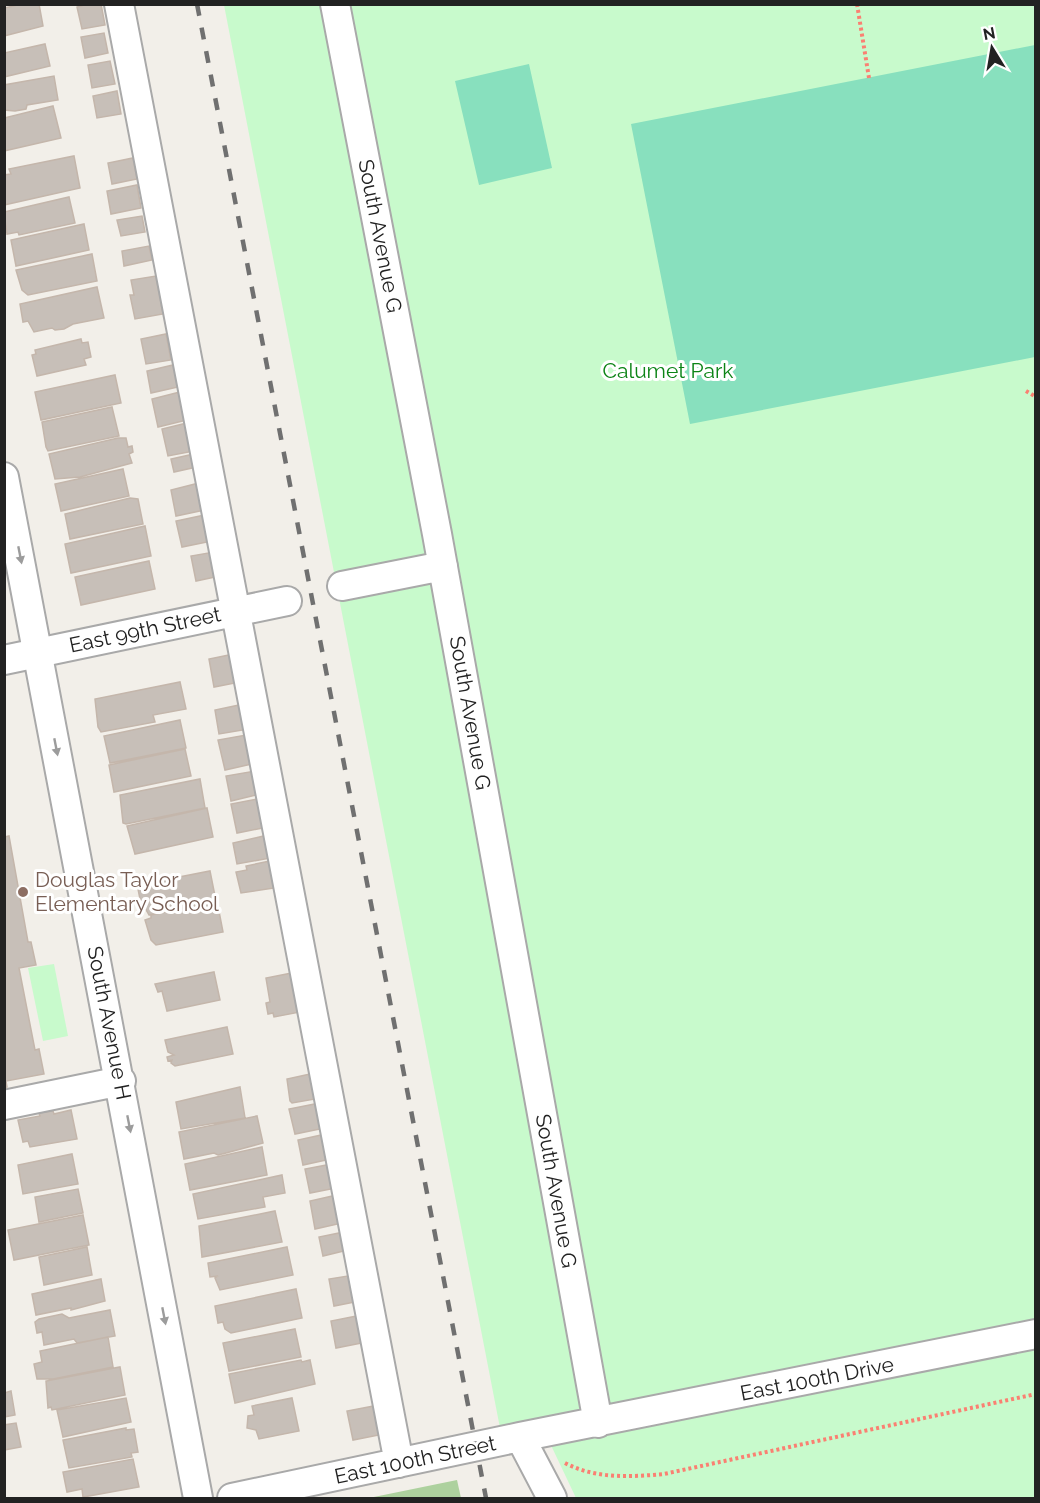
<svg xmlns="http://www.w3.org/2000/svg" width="1040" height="1503" viewBox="0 0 1040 1503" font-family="Raleway,sans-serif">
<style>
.forest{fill:#add19e}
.park{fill:#c8facc}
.pitch{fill:#88e0be}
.building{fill:#c7bfb8;stroke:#c4b6ab;stroke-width:1.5}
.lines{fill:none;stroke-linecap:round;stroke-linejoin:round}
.minor-casing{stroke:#a9a9a9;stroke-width:32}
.path{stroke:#fa8072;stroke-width:4;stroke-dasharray:3 3;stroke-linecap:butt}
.minor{stroke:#fff;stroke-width:28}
.rail{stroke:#707070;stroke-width:4.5;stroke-dasharray:12 12;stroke-linecap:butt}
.oneway{fill:#9c9c9c}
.education-dot{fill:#8d6e63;stroke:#fff;stroke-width:2}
.labels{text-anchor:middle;stroke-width:6;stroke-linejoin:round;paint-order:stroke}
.street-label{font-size:21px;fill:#222;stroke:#fff}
.park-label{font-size:21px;fill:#0c8416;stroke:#fff}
.education-label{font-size:21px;fill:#785e54;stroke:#fff;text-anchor:start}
</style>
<rect width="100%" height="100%" fill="#f2efe9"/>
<!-- forest -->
<path class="forest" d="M457,1480L461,1498H369Z"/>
<!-- park -->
<path class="park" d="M224,5H1035V1498H576L539,1420L500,1428Z
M54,964L68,1036L43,1041L28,968Z"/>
<!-- pitch -->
<path class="pitch" d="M1035,45V357L690,424L631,124Z
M529,64L552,168L479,185L455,81Z"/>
<!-- building -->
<path class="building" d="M22,4H39L43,26L4,36V8Z
M88,4H101L105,25L82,29L77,7Z
M104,33L108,53L85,58L81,37Z
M45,44L50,66L4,77V53Z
M110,61L115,84L92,88L88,65Z
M54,76L58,100L27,105L26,109L15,111L4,110V85Z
M117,91L121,114L97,118L93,96Z
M53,106L61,138L4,151V118Z
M74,156L80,188L4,205V175L11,174L9,169Z
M133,158L137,179L112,184L108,163Z
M137,185L141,208L111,214L107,191Z
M69,197L75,223L19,235L18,232L7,234L4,212Z
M142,216L145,232L121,236L117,220Z
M84,224L89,250L16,266L11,240Z
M149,246L152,260L124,266L122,251Z
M92,254L97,281L28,295L22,290L16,270Z
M156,276L163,314L135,319L130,295H134L131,280Z
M97,287L104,318L73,324L64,329L55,330L52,328L34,332L28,321L23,322L20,304Z
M166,334L171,360L146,364L141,339Z
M81,339L82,343L88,342L91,357L84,359L86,365L37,376L32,355L36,354L35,350Z
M173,365L178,387L151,393L147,371Z
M115,375L121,403L41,420L35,392Z
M180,392L187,420L158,427L152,399Z
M112,407L119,436L48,451L46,447L42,422Z
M187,423L194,451L168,456L162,429Z
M118,438H126L128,447L132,446L133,452L129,454L132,463L80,477L55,479L49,454Z
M194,454L197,467L174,472L171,459Z
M123,469L129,496L61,511L55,484Z
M199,483L205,510L176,516L171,490Z
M130,498L138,499L143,524L70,539L65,514Z
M205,515L212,541L182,547L176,521Z
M145,526L151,556L71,573L65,544Z
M214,552L220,576L196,581L191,556Z
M149,561L155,589L81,605L75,577Z
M234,654L240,682L214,687L209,659Z
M180,682L186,709L153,715L155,722L101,732L98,727L95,699Z
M244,704L249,729L219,734L215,710Z
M180,720L186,748L110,763L104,736Z
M246,735L252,764L225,770L218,740Z
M185,749L191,776L114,792L109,765Z
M255,771L260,794L231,801L226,776Z
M200,779L205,808L126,824L123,823L120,795Z
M262,798L268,827L237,833L231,804Z
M207,808L213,837L135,854L127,826Z
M272,834L276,857L237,864L233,843Z
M9,836L28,942H31L36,965L19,968L35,1050L39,1049L44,1074L6,1081L7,1087L4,1088V837Z
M275,860L281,887L241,893L236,872L247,870L246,866Z
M210,871L216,901L149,915L140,899L138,889L144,888L143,884Z
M217,901L223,932L156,945L151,940L145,920L151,918V915Z
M214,972L220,1000L167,1011L162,991L158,992L155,984Z
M292,973L300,1012L274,1017L273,1013L268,1014L266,1003L270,1002L266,978Z
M227,1027L233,1054L175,1066L171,1063L172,1060L168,1061L167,1057L174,1055L168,1052L165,1040Z
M315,1073L321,1098L292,1103L290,1101L287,1079Z
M240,1087L245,1118L181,1129L176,1102Z
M320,1103L325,1128L295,1134L289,1109Z
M71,1110L77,1139L30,1147L28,1141L23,1142L18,1120L40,1116L39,1113L53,1111L54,1114Z
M257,1116L263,1143L226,1153L218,1155L214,1153L184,1159L179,1132Z
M326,1134L331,1159L303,1165L298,1140Z
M262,1147L267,1175L190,1190L185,1164Z
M72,1154L78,1184L23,1194L18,1165Z
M332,1164L336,1188L310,1193L305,1169Z
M282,1175L285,1193L263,1197L265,1207L198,1219L193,1194Z
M78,1189L83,1213L39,1222L35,1197Z
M337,1195L342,1223L315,1229L310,1201Z
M275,1211L282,1242L202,1257L199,1226Z
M83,1215L89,1245L14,1260L8,1230Z
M344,1232L348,1250L323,1256L319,1237Z
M87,1247L92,1275L44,1285L39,1257Z
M287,1247L293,1275L220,1290L215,1278L218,1276L210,1277L208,1263Z
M354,1275L360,1301L334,1306L329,1279Z
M101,1279L105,1301L71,1310V1308L36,1315L32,1294Z
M296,1289L302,1318L231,1333L225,1329L223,1322L218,1323L215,1306Z
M110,1310L115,1336L77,1343L74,1339L44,1345L42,1332L37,1333L35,1322L39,1319L62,1314L69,1318Z
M362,1315L367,1342L336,1348L331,1321Z
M295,1329L301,1357L229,1371L223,1343Z
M108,1337L113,1367L53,1379H37L34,1364L42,1362L40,1351Z
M301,1360L302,1362L310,1360L315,1384L235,1403L229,1374Z
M120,1367L125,1395L52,1410L51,1407L48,1408L46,1381Z
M11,1391L15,1415L4,1417V1393Z
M126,1398L131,1422L63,1437L57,1410Z
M292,1398L299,1431L259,1439L256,1430L247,1428L248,1416L254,1415L252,1406Z
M374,1406L379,1435L353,1440L347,1411Z
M16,1423L21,1447L4,1450V1425Z
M126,1428V1430L134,1429L138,1452L131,1453L132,1457L69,1468L63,1440Z
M133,1459L139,1487L83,1497L82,1489L67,1492L63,1472Z"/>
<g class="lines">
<!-- minor casing -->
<g class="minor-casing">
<path id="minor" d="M119,4L399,1463
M335,4L437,534L598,1423
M4,477L198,1498
M342,586L443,566
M4,660L287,601
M4,1105L121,1081
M520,1437L552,1498
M232,1498L520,1437L1036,1334"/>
</g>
<!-- path -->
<path class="path" d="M857,4L869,78
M1026,391L1036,397
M565,1463C595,1479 631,1477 664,1474L1036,1394"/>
<!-- minor -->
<use href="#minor" class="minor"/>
<!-- rail -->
<path class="rail" d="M197,4L486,1498"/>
</g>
<!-- one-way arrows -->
<defs><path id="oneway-solid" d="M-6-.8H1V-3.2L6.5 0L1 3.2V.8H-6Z" transform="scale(1.5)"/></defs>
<g class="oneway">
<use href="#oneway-solid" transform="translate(20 555) rotate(79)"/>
<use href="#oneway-solid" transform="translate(56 747) rotate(79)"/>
<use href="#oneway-solid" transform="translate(129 1124) rotate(79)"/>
<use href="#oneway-solid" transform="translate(164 1316) rotate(79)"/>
</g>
<!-- markers -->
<circle class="education-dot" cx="23" cy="892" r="6"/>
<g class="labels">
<!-- street labels -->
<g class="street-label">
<text transform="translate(380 236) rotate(79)" y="7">South Avenue G</text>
<text transform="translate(145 630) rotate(-12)" y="7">East 99th Street</text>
<text transform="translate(470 713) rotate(80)" y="7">South Avenue G</text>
<text transform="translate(109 1023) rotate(79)" y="7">South Avenue H</text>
<text transform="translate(556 1191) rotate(80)" y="7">South Avenue G</text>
<text transform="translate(817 1379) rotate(-11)" y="7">East 100th Drive</text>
<text transform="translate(415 1460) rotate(-12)" y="7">East 100th Street</text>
</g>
<!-- park labels -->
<g class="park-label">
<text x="668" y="378">Calumet Park</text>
</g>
<!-- education labels -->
<g class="education-label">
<text x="35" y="887">Douglas Taylor<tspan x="35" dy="24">Elementary School</tspan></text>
</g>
</g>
<!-- border -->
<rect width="1040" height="1503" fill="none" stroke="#222222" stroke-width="12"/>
<!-- north arrow -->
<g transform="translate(992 48) rotate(349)" stroke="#ffffff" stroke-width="4.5" paint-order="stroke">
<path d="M0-4.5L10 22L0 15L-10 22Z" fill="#222222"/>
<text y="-9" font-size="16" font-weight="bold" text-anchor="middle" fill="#222222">N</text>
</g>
</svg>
